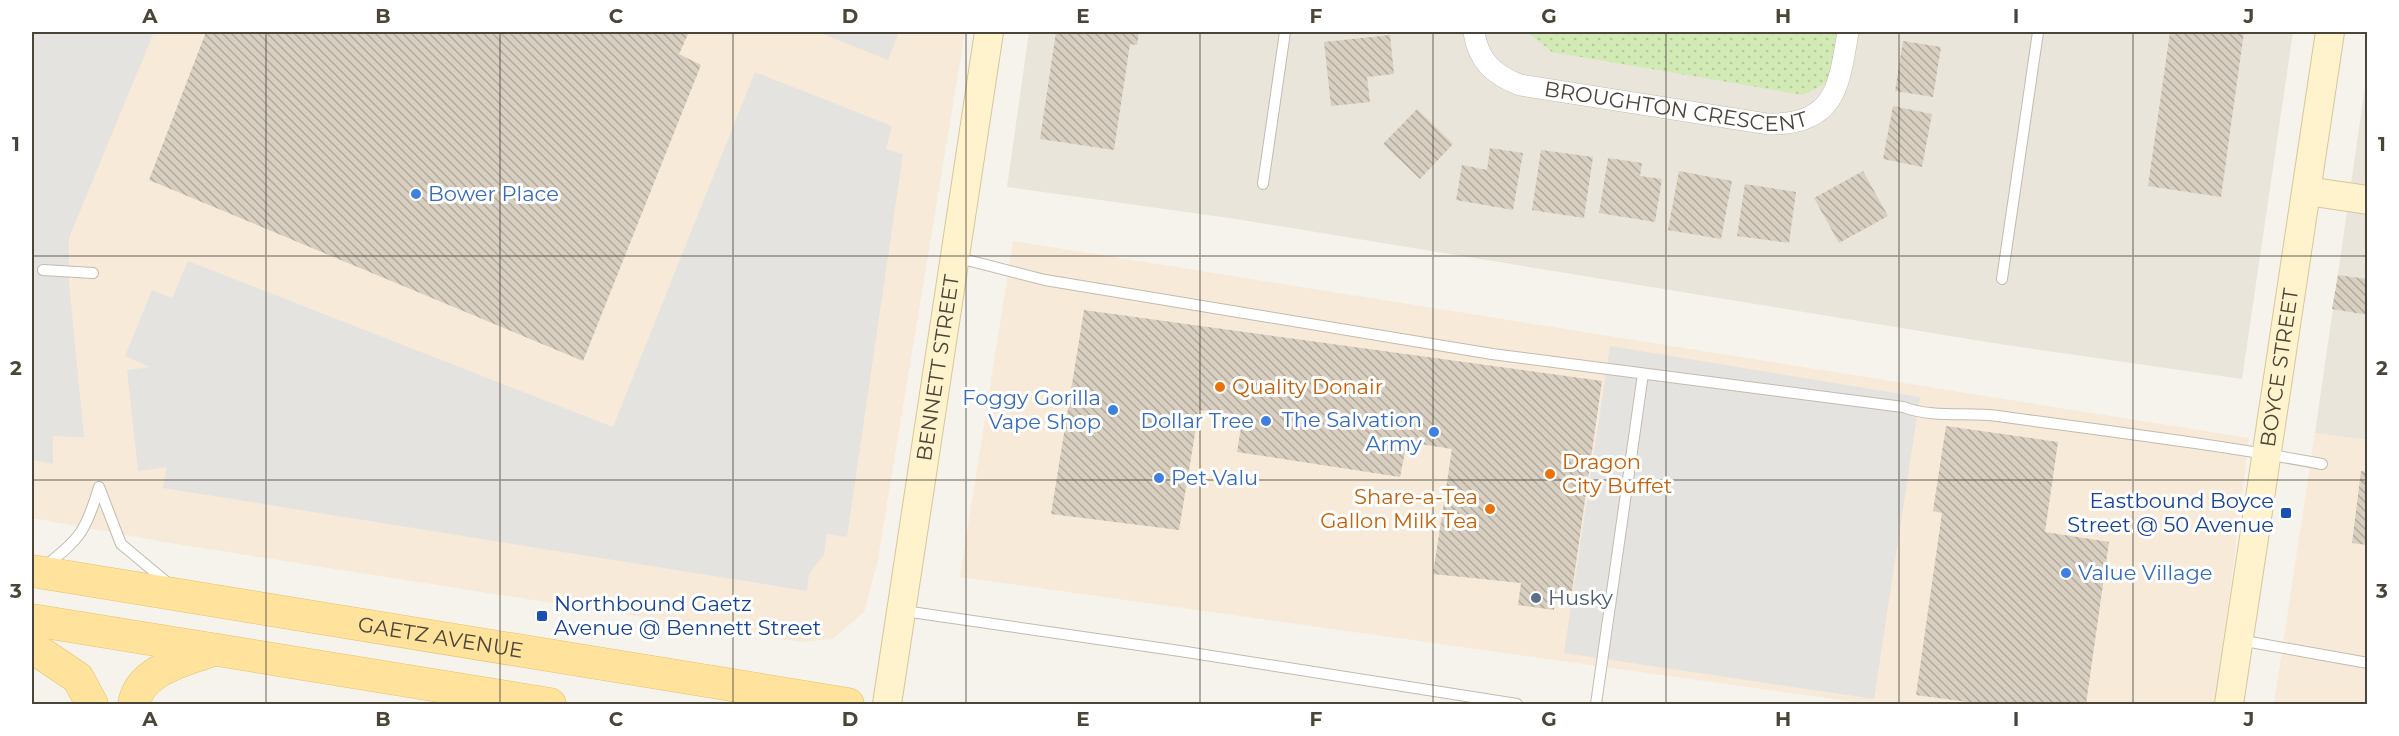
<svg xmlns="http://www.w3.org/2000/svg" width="2399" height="736" viewBox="0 0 2399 736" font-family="Montserrat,sans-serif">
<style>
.residential{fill:#eae5da}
.commercial{fill:#f7ead8}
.park{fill:url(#park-dots)}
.parking{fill:#e5e3e0}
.building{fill:url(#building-back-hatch)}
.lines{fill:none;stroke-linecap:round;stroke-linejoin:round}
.lane-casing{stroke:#c2bbae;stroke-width:12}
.street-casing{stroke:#c2bbae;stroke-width:22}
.secondary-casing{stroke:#d6c79b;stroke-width:30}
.primary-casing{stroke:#e6c16a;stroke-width:33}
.lane{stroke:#fff;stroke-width:10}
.street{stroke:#fff;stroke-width:21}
.secondary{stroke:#fff3cd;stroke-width:28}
.primary{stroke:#ffe39c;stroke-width:32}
.grid{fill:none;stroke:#4b4439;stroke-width:1.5;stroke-opacity:0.55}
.shop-dot{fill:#3f7fe0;stroke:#fff;stroke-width:2}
.food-dot{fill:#e8710a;stroke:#fff;stroke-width:2}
.transit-dot{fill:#1a4fb4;stroke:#fff;stroke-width:2}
.service-dot{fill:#5c6f8a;stroke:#fff;stroke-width:2}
.labels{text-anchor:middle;stroke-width:6;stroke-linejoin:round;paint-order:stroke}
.street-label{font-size:21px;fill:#4b4439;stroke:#fff}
.shop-label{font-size:21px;fill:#366cbe;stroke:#fff;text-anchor:start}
.food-label{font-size:21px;fill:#c56008;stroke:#fff;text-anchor:start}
.transit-label{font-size:21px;fill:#164399;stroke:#fff;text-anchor:end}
.service-label{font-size:21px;fill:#4e5e75;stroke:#fff;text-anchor:start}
.neatline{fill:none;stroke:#4b4439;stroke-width:2}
.grid-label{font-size:20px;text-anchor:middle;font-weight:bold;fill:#4b4439}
</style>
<defs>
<pattern id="park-dots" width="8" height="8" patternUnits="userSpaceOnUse" patternTransform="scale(1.5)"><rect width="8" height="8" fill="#d2eab5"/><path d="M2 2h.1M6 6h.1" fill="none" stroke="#b6ca9c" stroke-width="1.8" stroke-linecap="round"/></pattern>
<pattern id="building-back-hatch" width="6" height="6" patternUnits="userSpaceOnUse" patternTransform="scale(1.5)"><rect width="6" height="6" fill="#d8cfc1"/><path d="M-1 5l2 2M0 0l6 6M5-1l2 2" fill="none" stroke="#b1aa9e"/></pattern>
</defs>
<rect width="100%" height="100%" fill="#f6f3ec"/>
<!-- residential -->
<path class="residential" d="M1029,32H2293L2242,379L1993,343L1236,219L1007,187Z
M2367,73V440L2315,433Z"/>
<!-- commercial -->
<path class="commercial" d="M32,32H965L877,564L864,612L833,639L800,642L170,543L32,518Z
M1013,241L2249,438L2216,704H1869L960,577Z
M2315,433L2367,440V704L2274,703Z"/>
<!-- park -->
<path class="park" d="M1527,32H1848L1842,75L1803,95L1552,52Z"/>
<!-- parking -->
<path class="parking" d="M32,32H154L69,238V283L84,437L53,436V464L32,460Z
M818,32H899L888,60Z
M755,72L892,126L886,149L903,154L847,537L827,534L824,555L809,574L807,591L163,488L167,467L138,471L127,370L149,367L125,356L152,290L172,298L188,261L613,427Z
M1610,346L1920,397L1874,699L1564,653Z"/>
<!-- building -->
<path class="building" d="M206,32H689L679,54L701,65L583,361L149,180Z
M1056,32H1139L1137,45L1130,44L1114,150L1040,139Z
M2170,32H2244L2221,197L2148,186Z
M1390,35L1394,74L1367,77L1370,102L1331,106L1324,42Z
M1903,41L1941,47L1933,97L1895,91Z
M1893,106L1932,114L1922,167L1883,159Z
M1417,109L1453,144L1420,179L1383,144Z
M1490,148L1523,153L1513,210L1456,200L1462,165L1487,170Z
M1541,150L1593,157L1584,218L1532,210Z
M1608,158L1642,163L1640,176L1662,179L1655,222L1599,213Z
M1679,171L1732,181L1721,239L1668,230Z
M1863,171L1888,216L1839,243L1814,198Z
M1745,184L1796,192L1789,243L1737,236Z
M2338,275L2368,279V315L2332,309Z
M1084,310L1602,381L1572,591L1557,589L1554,610L1518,605L1521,583L1433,574L1452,449L1407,442L1400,477L1237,452L1243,415L1199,410L1179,530L1051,514Z
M1946,426L2058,442L2045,532L2109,542L2086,704H1982L1916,695L1942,513L1933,511Z
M2361,471L2368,472V545L2352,543Z"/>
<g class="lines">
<!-- lane casing -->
<g class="lane-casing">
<path id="lane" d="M1263,184L1285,32
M955,257L1045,280L1492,354L1903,407C1932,418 1967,412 1998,416C2106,431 2215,444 2322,464
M43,270L93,273
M2002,279L2038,32
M99,487L121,544L169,584
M45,566C80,539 86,531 99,487
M904,611L1180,651L1517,704
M2239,640L2368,663
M1596,704L1643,374"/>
</g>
<!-- street casing -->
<g class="street-casing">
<g id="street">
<path id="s1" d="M1474,32C1478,61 1494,75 1520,85L1768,124C1836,125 1839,86 1848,32"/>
</g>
</g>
<!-- secondary casing -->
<g class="secondary-casing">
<g id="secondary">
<path d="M2307,191L2368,200"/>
<path id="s2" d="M887,704L989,32"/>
<path id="s3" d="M2229,704L2330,32"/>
</g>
</g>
<!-- primary casing -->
<g class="primary-casing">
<g id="primary">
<path id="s4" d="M32,571L848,704"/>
<path d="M32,620L550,704"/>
<path d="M32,647L78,678L92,704"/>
<path d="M134,704C140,670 183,661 210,651"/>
</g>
</g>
<!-- lane -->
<use href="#lane" class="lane"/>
<!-- street -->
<use href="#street" class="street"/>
<!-- secondary -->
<use href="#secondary" class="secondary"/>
<!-- primary -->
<use href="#primary" class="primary"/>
</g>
<!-- grid -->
<path class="grid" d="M266,32V704M500,32V704M733,32V704M966,32V704M1200,32V704M1433,32V704M1666,32V704M1899,32V704M2133,32V704M32,256H2368M32,480H2368"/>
<!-- markers -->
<g class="shop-dot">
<circle cx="416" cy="194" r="6"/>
<circle cx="1113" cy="410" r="6"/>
<circle cx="1266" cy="421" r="6"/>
<circle cx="1434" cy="432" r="6"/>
<circle cx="1159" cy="478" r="6"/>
<circle cx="2066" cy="573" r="6"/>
</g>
<g class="food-dot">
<circle cx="1220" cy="387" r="6"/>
<circle cx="1550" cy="474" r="6"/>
<circle cx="1490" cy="509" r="6"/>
</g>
<g class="transit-dot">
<rect x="2280" y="507" width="12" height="12" rx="3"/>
<rect x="536" y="610" width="12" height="12" rx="3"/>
</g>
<circle class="service-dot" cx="1536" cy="598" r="6"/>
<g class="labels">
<!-- street labels -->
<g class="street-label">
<text dy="7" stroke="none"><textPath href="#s1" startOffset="232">BROUGHTON CRESCENT</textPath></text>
<text dy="7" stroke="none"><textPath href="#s2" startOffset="340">BENNETT STREET</textPath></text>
<text dy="7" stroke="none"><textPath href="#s3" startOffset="340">BOYCE STREET</textPath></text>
<text dy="7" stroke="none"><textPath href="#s4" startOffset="414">GAETZ AVENUE</textPath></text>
</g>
<!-- shop labels -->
<g class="shop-label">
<text x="428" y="201">Bower Place</text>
<text x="1101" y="405" text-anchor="end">Foggy Gorilla<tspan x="1101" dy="24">Vape Shop</tspan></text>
<text x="1422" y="427" text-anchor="end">The Salvation<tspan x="1422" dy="24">Army</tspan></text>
<text x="1254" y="428" text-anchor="end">Dollar Tree</text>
<text x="1171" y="485">Pet Valu</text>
<text x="2078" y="580">Value Village</text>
</g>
<!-- food labels -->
<g class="food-label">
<text x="1232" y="394">Quality Donair</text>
<text x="1562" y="469">Dragon<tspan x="1562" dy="24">City Buffet</tspan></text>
<text x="1478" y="504" text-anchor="end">Share-a-Tea<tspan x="1478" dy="24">Gallon Milk Tea</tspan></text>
</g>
<!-- transit labels -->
<g class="transit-label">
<text x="2274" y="508">Eastbound Boyce<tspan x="2274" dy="24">Street @ 50 Avenue</tspan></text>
<text x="554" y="611" text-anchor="start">Northbound Gaetz<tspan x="554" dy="24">Avenue @ Bennett Street</tspan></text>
</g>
<!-- service labels -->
<g class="service-label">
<text x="1548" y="605">Husky</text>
</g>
</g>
<!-- border -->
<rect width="2399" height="736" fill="none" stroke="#ffffff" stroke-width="66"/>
<rect x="33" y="33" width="2333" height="670" class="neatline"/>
<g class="grid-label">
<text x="150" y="23">A</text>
<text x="383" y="23">B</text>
<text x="616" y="23">C</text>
<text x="850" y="23">D</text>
<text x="1083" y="23">E</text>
<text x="1316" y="23">F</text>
<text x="1549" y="23">G</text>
<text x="1783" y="23">H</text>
<text x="2016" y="23">I</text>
<text x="2249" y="23">J</text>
<text x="16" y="151">1</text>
<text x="2382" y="151">1</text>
<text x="16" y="375">2</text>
<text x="2382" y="375">2</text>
<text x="16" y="598">3</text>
<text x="2382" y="598">3</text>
<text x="150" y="726">A</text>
<text x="383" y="726">B</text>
<text x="616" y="726">C</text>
<text x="850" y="726">D</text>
<text x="1083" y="726">E</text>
<text x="1316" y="726">F</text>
<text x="1549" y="726">G</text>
<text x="1783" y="726">H</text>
<text x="2016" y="726">I</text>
<text x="2249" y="726">J</text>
</g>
</svg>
